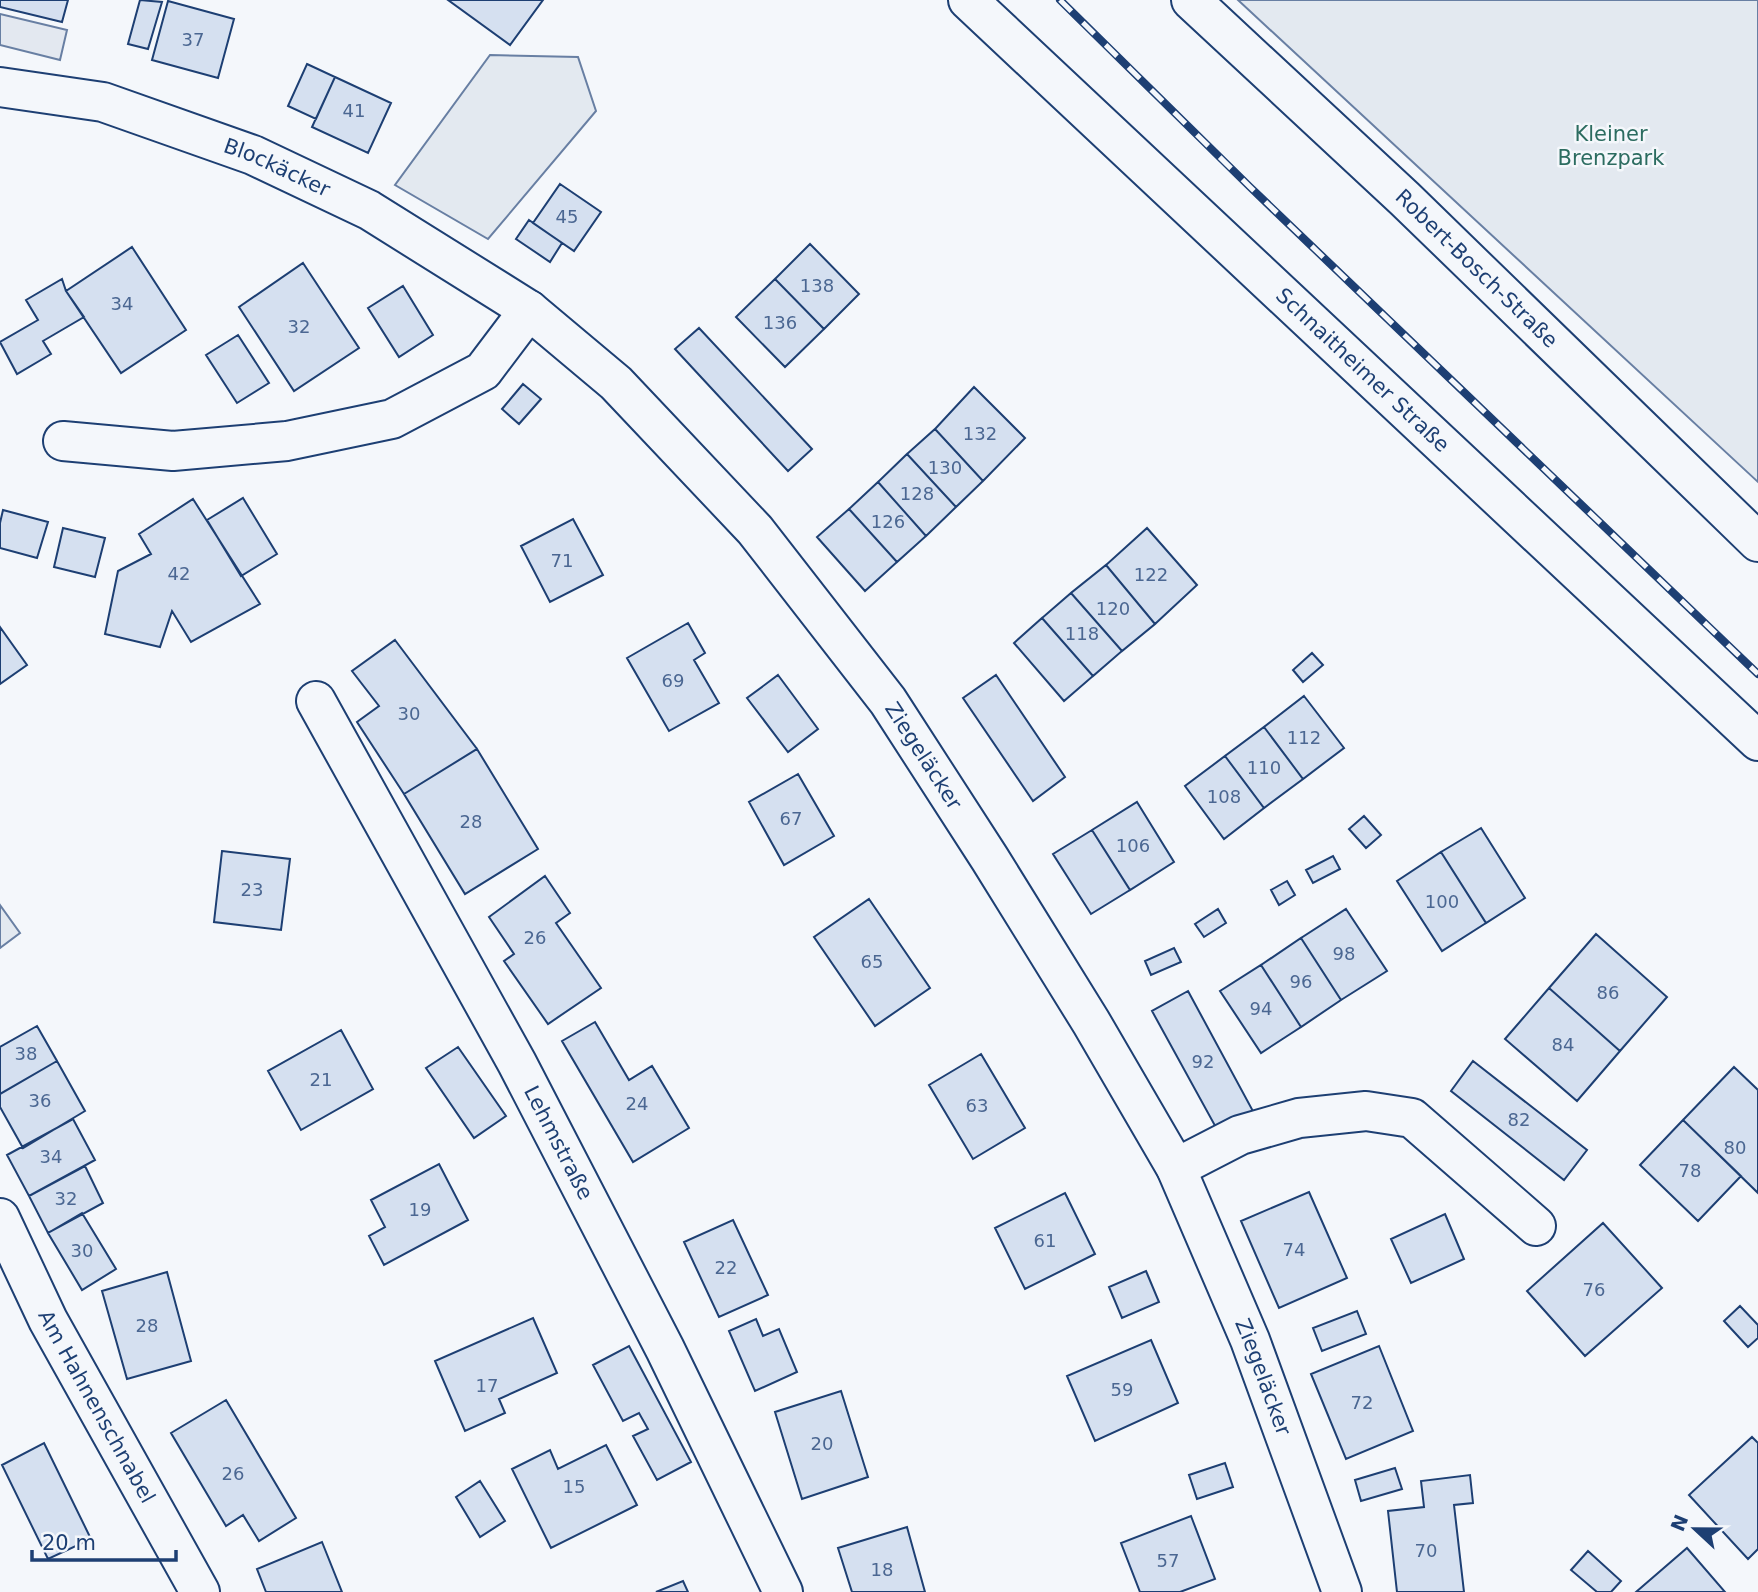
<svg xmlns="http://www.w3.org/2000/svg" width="1758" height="1592" viewBox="0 0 1758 1592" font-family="'DejaVu Sans',sans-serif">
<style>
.green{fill:#e3e9f0;stroke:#687fa3;stroke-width:2}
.parking{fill:#e3e8f0;stroke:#687fa3;stroke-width:2}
.building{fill:#d5e0f0;stroke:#1d3f73;stroke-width:2}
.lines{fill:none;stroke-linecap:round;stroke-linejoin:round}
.street-casing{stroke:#1d3f73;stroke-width:42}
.secondary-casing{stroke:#1d3f73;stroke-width:42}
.street{stroke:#f4f7fb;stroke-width:38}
.secondary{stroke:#f4f7fb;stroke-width:38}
.rail-casing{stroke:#1d3f73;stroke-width:8}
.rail{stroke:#f4f7fb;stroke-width:5;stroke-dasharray:16;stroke-linecap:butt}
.labels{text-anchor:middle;stroke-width:5;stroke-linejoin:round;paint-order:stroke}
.number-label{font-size:18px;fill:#4b6792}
.park-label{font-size:21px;fill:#2c6c60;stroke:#f4f7fb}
.street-label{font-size:21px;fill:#1d3f73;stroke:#f4f7fb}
</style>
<rect width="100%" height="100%" fill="#f4f7fb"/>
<!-- green -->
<path class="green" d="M1238,0H1758V482Z
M490,55L578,57L596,111L488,239L395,185Z
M0,905L20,933L0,948Z"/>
<!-- parking -->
<path class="parking" d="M0,14L67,30L60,60L0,45Z"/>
<!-- building -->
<path class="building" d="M0,0H68L62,22L0,7Z
M140,0L162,2L148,49L128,44Z
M448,0H543L510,45Z
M168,1L234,19L218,78L152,60Z
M307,64L335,77L316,119L288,106Z
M335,77L391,103L368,153L312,127Z
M560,184L601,212L574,251L533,223Z
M529,220L562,243L550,262L516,239Z
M810,244L859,294L824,329L775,279Z
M132,247L186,330L121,373L66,291Z
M303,263L359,348L294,391L239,307Z
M62,279L66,291L84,317L43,341L51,354L17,374L0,342L38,320L26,300Z
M775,279L824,329L785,367L736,317Z
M403,286L433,335L399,357L368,308Z
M699,328L812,449L788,471L675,349Z
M238,335L269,383L237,403L206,355Z
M523,384L541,399L519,424L502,409Z
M974,387L1025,438L983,481L935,429Z
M935,429L983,481L956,507L907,454Z
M907,454L956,507L926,536L878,482Z
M878,482L926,536L897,562L849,509Z
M243,498L277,554L241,576L207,520Z
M193,499L260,604L191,642L172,611L160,647L105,634L118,571L151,554L139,534Z
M849,509L897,562L865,591L817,537Z
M3,510L48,522L37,558L0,548V523Z
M573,519L603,575L550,602L521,546Z
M63,528L105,538L95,577L54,567Z
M1147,528L1197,585L1155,624L1106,565Z
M1106,565L1155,624L1122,651L1071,593Z
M1071,593L1122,651L1093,676L1042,618Z
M1042,618L1093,676L1064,701L1014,643Z
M688,623L705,653L694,660L719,703L669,731L627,658Z
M0,627L27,665L0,684Z
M395,640L477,749L404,794L357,722L379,706L352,671Z
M1312,653L1323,665L1303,682L1293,670Z
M778,675L818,729L788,752L747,698Z
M996,675L1065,777L1033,801L963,698Z
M1304,696L1344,748L1303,779L1264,727Z
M1264,727L1303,779L1264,808L1225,756Z
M477,749L538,849L465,894L404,794Z
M1225,756L1264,808L1224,839L1185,786Z
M798,774L834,836L784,865L749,802Z
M1137,802L1174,862L1130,890L1092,830Z
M1364,816L1381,835L1366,848L1349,829Z
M1481,828L1525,898L1486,923L1441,852Z
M1092,830L1130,890L1091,914L1053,854Z
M222,851L290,859L281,930L214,922Z
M1441,852L1486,923L1442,951L1397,881Z
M1333,856L1340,869L1313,883L1306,870Z
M545,876L570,913L556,923L601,988L548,1024L504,961L514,954L489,917Z
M1287,881L1295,895L1279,905L1271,890Z
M869,899L930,988L875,1026L814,937Z
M1218,909L1226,923L1204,937L1195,924Z
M1346,909L1387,971L1341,1000L1301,938Z
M1596,934L1667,997L1620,1051L1549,988Z
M1301,938L1341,1000L1301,1027L1261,965Z
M1174,948L1181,962L1151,975L1145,961Z
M1261,965L1301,1027L1261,1053L1220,991Z
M1549,988L1620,1051L1577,1101L1505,1039Z
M1188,991L1254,1113L1219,1133L1152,1011Z
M595,1022L629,1080L652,1066L689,1128L633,1162L562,1041Z
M37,1026L57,1061L0,1094V1047Z
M341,1030L373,1089L301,1130L268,1071Z
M458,1047L506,1116L474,1138L426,1068Z
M981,1054L1025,1128L973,1159L929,1085Z
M57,1061L85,1111L23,1148L0,1107V1094Z
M1473,1061L1587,1150L1564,1180L1451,1091Z
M1734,1067L1758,1090V1193L1683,1120Z
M73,1119L95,1160L29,1196L7,1155Z
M1683,1120L1741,1176L1698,1221L1640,1165Z
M439,1164L468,1220L384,1265L369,1236L385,1227L371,1200Z
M85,1166L103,1203L48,1233L29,1196Z
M1309,1192L1347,1278L1279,1308L1241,1221Z
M1065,1193L1095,1254L1025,1289L995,1228Z
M82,1213L116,1269L82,1290L48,1233Z
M1445,1214L1464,1259L1411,1283L1391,1239Z
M733,1220L768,1295L719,1317L684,1242Z
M1603,1223L1662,1288L1585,1356L1527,1291Z
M1146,1271L1159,1302L1122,1318L1109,1287Z
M167,1272L191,1361L127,1379L102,1291Z
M1740,1306L1758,1325V1338L1748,1347L1724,1321Z
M1357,1311L1366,1334L1322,1351L1313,1328Z
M533,1318L557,1373L499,1399L505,1413L465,1431L435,1361Z
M756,1319L763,1336L779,1329L797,1372L755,1391L729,1331Z
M1151,1340L1178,1403L1095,1441L1067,1376Z
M629,1346L691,1462L657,1480L633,1436L648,1429L639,1413L623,1421L593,1365Z
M1379,1346L1413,1431L1346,1459L1311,1374Z
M841,1391L868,1477L802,1499L775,1412Z
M226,1400L296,1518L259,1541L243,1515L226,1526L171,1433Z
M1752,1437L1758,1443V1549L1748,1559L1689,1495Z
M44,1443L91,1539L48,1559L2,1465Z
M606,1445L637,1505L551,1548L512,1469L550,1450L558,1469Z
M1225,1463L1233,1487L1197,1499L1189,1475Z
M1395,1468L1402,1489L1361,1501L1355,1480Z
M1470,1475L1473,1503L1454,1505L1464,1592H1397L1388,1511L1424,1507L1421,1481Z
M480,1481L505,1521L480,1537L456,1497Z
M1191,1516L1215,1579L1180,1592H1140L1121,1543Z
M907,1527L925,1592H852L838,1548Z
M322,1542L342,1592H266L257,1569Z
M1687,1548L1725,1592H1636Z
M1588,1551L1621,1581L1611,1592H1597L1571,1570Z
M683,1581L688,1592H656Z"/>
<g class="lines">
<!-- street casing -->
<g class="street-casing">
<g id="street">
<path id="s1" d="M1191,0L1405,199L1758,542"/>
<path id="s2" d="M0,87L103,102L253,155L369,210L529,310L616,383L755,530L888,701L990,859L1091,1022L1176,1168L1250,1340L1342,1592"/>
<path d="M63,441L173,451L287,441L392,419L483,371L529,310"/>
<path id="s3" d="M316,701L517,1063L665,1349L783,1592"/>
<path d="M1176,1168L1240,1135L1299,1118L1366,1111L1412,1118L1536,1226"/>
<path id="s4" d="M0,1218L48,1320L200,1592"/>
</g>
</g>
<!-- secondary casing -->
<g class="secondary-casing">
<g id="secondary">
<path id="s5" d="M968,0L1758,741"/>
</g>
</g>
<!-- street -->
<use href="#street" class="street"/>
<!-- secondary -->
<use href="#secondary" class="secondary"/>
<!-- rail casing -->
<g class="rail-casing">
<path id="rail" d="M1060,0L1250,187L1758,674"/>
</g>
<!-- rail -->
<use href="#rail" class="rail"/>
</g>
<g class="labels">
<!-- number labels -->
<g class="number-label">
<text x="193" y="46">37</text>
<text x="354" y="117">41</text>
<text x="567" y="223">45</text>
<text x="817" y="292">138</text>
<text x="122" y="310">34</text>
<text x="780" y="329">136</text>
<text x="299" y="333">32</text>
<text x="980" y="440">132</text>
<text x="945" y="474">130</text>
<text x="917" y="500">128</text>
<text x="888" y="528">126</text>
<text x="562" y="567">71</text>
<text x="179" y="580">42</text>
<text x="1151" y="581">122</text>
<text x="1113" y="615">120</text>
<text x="1082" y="640">118</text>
<text x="673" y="687">69</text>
<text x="409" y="720">30</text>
<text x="1304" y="744">112</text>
<text x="1264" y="774">110</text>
<text x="1224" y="803">108</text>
<text x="791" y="825">67</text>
<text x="471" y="828">28</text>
<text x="1133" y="852">106</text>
<text x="252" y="896">23</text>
<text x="1442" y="908">100</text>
<text x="535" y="944">26</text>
<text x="1344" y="960">98</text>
<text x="872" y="968">65</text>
<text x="1301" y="988">96</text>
<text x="1608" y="999">86</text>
<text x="1261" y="1015">94</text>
<text x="1563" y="1051">84</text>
<text x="26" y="1060">38</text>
<text x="1203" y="1068">92</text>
<text x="321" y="1086">21</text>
<text x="40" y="1107">36</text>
<text x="637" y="1110">24</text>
<text x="977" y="1112">63</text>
<text x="1519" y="1126">82</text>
<text x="1735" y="1154">80</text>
<text x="51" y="1163">34</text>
<text x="1690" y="1177">78</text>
<text x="66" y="1205">32</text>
<text x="420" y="1216">19</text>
<text x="1045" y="1247">61</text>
<text x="1294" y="1256">74</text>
<text x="82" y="1257">30</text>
<text x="726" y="1274">22</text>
<text x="1594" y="1296">76</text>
<text x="147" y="1332">28</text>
<text x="487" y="1392">17</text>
<text x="1122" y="1396">59</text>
<text x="1362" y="1409">72</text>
<text x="822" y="1450">20</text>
<text x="233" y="1480">26</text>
<text x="574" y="1493">15</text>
<text x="1426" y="1557">70</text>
<text x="1168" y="1567">57</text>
<text x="882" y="1576">18</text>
</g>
<!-- park labels -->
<g class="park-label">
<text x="1611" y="141">Kleiner<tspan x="1611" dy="24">Brenzpark</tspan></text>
</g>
<!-- street labels -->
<g class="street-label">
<text dy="7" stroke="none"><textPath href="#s2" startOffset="290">Blockäcker</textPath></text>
<text dy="7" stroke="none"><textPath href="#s1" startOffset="392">Robert-Bosch-Straße</textPath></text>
<text dy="7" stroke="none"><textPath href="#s5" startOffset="541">Schnaitheimer Straße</textPath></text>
<text dy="7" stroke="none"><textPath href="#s2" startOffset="1178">Ziegeläcker</textPath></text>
<text dy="7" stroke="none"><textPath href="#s3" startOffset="504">Lehmstraße</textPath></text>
<text dy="7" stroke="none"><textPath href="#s2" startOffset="1888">Ziegeläcker</textPath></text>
<text dy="7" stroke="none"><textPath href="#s4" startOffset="212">Am Hahnenschnabel</textPath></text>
</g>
</g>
<!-- north arrow -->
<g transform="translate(1695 1529) rotate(292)" stroke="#f4f7fb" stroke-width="5" paint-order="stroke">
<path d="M0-5L12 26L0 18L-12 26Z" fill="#1d3f73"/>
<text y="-10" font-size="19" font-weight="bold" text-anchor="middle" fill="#1d3f73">N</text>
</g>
<!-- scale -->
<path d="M32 1550v10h144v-10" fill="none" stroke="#1d3f73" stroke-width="3.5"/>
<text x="42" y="1550" font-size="21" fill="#1d3f73" stroke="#f4f7fb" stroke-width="5" paint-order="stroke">20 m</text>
</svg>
